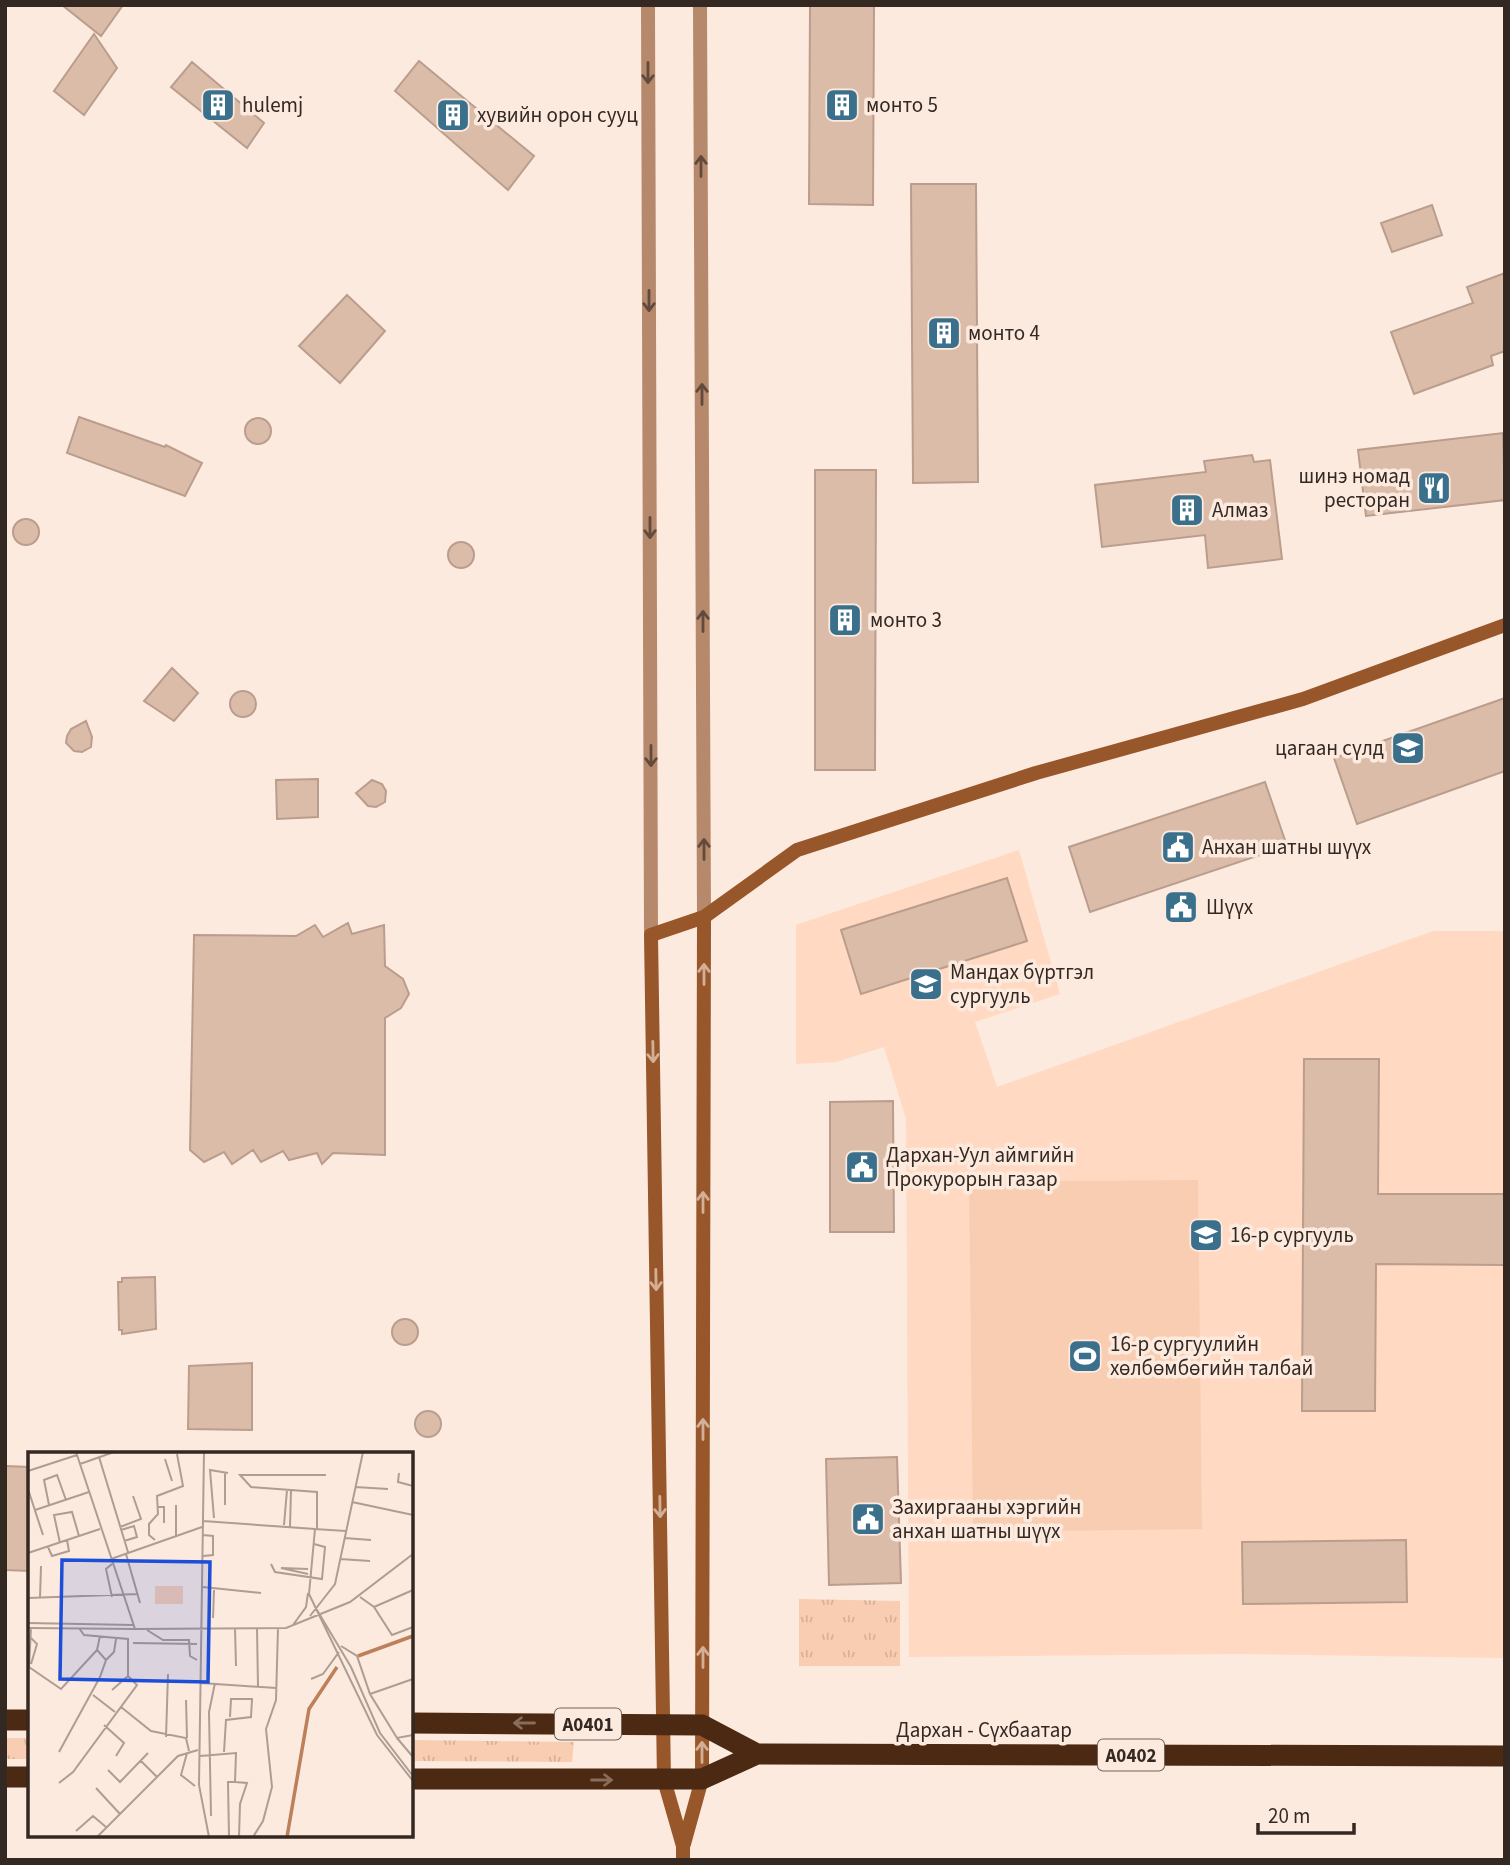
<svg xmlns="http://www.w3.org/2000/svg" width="1510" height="1865" viewBox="0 0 1510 1865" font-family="'Source Sans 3',sans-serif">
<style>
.built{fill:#ffd9c2}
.grass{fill:url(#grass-tufts)}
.garden{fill:#f9cdb2}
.building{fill:#dabca9;stroke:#ba9d8c;stroke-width:2}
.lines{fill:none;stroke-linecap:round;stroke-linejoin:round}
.street{stroke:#b6896d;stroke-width:14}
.secondary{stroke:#97572a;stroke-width:14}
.highway{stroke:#4b2913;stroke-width:21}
.oneway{stroke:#624b3c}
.oneway2{stroke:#d4af97}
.oneway3{stroke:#896d5a}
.labels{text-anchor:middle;stroke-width:7;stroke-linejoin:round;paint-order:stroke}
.shield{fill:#fdeadf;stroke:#70635b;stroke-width:2}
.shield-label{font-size:19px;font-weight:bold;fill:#342922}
.poi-label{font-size:21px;fill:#342922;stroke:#fdeadf;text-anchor:start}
.street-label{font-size:21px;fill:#342922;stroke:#fdeadf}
.inset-river{fill:none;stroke:#bd805a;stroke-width:3.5}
.inset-road{fill:none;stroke:#ad9d93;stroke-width:2}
.view{fill:#1d4ed8;fill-opacity:0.15;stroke:#1d4ed8;stroke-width:3.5}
.inset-edge{fill:none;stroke:#342922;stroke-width:3.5}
</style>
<defs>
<pattern id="grass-tufts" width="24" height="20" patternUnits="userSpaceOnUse" patternTransform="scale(1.75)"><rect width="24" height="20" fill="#f9cdb2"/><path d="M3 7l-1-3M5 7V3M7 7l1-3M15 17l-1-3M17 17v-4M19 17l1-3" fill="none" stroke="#d6b099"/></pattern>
</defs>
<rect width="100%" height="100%" fill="#fdeadf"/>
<!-- built -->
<path class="built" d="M1019,850L1060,994L975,1022L997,1087L1433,931H1505V1658L1237,1654L909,1657L906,1119L884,1047L836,1062L796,1064V925Z"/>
<!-- grass -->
<path class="grass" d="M799,1599L900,1601V1666H799Z
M5,1738H30V1759H5Z
M411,1740L574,1742L572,1762L411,1761Z"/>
<!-- garden -->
<path class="garden" d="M1198,1180L1202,1529L973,1532L969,1182Z"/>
<!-- building -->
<path class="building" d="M62,5H123L101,36Z
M810,5H874L873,205L809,204Z
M94,34L117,68L84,115L54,91Z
M419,61L534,156L508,190L395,91Z
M192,62L264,123L247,148L171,87Z
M911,184H976L978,482L913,483Z
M1432,205L1442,235L1392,252L1381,223Z
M1505,273V351L1491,356L1493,365L1414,394L1391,332L1473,303L1467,287Z
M347,295L385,331L340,383L299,346Z
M79,417L165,447L166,445L202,463L185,496L67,453Z
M245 431a13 13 0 1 1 26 0a13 13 0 1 1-26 0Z
M1503,433L1505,500L1366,516L1358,450Z
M1252,455L1254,462L1270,460L1282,559L1208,568L1205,535L1102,547L1095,485L1206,472L1204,461Z
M815,470H876L875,770H815Z
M13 532a13 13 0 1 1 26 0a13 13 0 1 1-26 0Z
M448 555a13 13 0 1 1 26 0a13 13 0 1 1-26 0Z
M172,668L198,693L174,721L144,701Z
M230 704a13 13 0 1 1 26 0a13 13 0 1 1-26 0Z
M1505,698V771L1357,824L1334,758Z
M86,721L92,737L91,747L82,752L74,751L66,743L67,736L71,729Z
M318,779V817L277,819L276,780Z
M372,780L382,784L386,791L385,802L376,807L368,806L356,793Z
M1265,782L1287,846L1090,912L1069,847Z
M1007,878L1027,941L861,994L841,930Z
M348,923L352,934L384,925L385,966L403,979L409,994L401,1008L385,1018V1155L333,1153L322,1164L317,1153L289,1160L283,1151L261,1162L253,1150L232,1164L224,1152L204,1162L190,1150L194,935L296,936L315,925L323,937Z
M1304,1059H1379L1378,1194H1505V1265L1376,1264L1375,1411H1302Z
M893,1101L894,1232H830V1102Z
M155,1277L156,1329L122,1334V1330H119L118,1282H122V1278Z
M392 1332a13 13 0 1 1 26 0a13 13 0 1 1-26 0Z
M252,1363V1430L188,1429L189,1366Z
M415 1424a13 13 0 1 1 26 0a13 13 0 1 1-26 0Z
M897,1457L901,1583L829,1585L826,1459Z
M5,1466L30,1467V1571L5,1570Z
M1406,1540L1407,1602L1243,1604L1242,1542Z"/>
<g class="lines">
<!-- street -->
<path class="street" d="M648,5L651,935
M700,5L704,917"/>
<!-- secondary -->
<path class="secondary" d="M684,1844L702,1779L704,917
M683,1860V1846L664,1780L651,935L704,917L797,850L1036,773L1303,699L1505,625"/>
<!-- highway -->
<path class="highway" d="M5,1720H30
M411,1723L702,1725L757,1754
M5,1777H30
M411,1779H702L757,1754L1505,1756"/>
</g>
<!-- one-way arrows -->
<defs><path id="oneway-shaft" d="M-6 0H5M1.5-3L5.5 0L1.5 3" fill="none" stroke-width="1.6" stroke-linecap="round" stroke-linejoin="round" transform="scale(1.75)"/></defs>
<g class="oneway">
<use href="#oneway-shaft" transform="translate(648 73) rotate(90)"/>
<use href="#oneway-shaft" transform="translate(701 166) rotate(-90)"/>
<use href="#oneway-shaft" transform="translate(649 301) rotate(90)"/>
<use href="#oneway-shaft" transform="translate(702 394) rotate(-90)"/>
<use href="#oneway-shaft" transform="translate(650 528) rotate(90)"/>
<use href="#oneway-shaft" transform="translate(703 621) rotate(-90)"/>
<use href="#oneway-shaft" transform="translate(651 756) rotate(90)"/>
<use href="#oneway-shaft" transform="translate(704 849) rotate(-90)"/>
</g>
<g class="oneway2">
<use href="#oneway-shaft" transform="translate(704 974) rotate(-90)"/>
<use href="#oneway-shaft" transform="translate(653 1052) rotate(89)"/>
<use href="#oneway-shaft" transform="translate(703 1202) rotate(-90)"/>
<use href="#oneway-shaft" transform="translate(656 1280) rotate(89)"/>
<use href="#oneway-shaft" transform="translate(703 1429) rotate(-90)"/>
<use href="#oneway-shaft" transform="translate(660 1507) rotate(89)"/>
<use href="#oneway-shaft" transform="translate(703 1657) rotate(-90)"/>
<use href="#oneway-shaft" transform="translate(702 1752) rotate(-90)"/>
</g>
<g class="oneway3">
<use href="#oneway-shaft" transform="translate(524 1723) rotate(-180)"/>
<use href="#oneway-shaft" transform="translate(602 1780)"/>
</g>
<!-- icons -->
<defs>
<g id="building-square" transform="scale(1.75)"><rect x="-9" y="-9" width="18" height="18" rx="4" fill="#3a708b" stroke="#fdeadf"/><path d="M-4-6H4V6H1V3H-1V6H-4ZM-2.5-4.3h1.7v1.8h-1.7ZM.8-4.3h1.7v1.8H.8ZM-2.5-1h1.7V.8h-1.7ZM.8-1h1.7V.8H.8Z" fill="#fff"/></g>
<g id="restaurant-square" transform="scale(1.75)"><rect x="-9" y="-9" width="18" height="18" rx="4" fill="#3a708b" stroke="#fdeadf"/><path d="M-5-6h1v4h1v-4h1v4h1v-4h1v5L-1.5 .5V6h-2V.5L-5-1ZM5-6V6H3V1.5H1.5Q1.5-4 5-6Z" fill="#fff"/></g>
<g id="school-square" transform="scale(1.75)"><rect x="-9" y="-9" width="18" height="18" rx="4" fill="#3a708b" stroke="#fdeadf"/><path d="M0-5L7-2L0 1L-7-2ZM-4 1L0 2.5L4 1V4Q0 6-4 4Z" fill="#fff"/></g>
<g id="civic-square" transform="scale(1.75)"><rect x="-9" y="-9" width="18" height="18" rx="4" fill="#3a708b" stroke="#fdeadf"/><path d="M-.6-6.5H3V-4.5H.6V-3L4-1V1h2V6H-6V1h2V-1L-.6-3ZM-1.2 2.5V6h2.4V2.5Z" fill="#fff"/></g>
<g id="university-square" transform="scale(1.75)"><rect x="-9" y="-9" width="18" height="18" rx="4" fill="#3a708b" stroke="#fdeadf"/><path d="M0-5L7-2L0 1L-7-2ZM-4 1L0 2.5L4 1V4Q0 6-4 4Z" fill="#fff"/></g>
<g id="stadium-square" transform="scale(1.75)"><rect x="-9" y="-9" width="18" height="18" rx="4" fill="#3a708b" stroke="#fdeadf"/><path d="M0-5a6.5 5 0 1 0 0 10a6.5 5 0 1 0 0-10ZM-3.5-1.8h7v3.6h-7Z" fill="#fff"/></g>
</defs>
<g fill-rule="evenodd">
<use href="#building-square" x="218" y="105"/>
<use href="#building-square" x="842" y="105"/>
<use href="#building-square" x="453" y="115"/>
<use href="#building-square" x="944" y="333"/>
<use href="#restaurant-square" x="1434" y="488"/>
<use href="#building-square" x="1187" y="510"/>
<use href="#building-square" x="845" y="620"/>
<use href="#school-square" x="1408" y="748"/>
<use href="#civic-square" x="1178" y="847"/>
<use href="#civic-square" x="1181" y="907"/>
<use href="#university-square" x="926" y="984"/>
<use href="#civic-square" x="862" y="1167"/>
<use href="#school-square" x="1206" y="1235"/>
<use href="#stadium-square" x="1085" y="1356"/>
<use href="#civic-square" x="868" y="1519"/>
</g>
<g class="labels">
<!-- shield labels -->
<g class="shield">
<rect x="555" y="1708.5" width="66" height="31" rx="5"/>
<rect x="1098" y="1739.5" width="66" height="31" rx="5"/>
</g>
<g class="shield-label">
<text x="588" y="1731">A0401</text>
<text x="1131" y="1762">A0402</text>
</g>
<!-- poi labels -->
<g class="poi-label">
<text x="242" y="112">hulemj</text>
<text x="866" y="112">монто 5</text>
<text x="477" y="122">хувийн орон сууц</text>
<text x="968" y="340">монто 4</text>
<text x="1410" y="483" text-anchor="end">шинэ номад<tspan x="1410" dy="24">ресторан</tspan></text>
<text x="1212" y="517">Алмаз</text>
<text x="870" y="627">монто 3</text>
<text x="1384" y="755" text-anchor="end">цагаан сүлд</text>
<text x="1202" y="854">Анхан шатны шүүх</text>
<text x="1206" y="914">Шүүх</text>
<text x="950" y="979">Мандах бүртгэл<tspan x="950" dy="24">сургууль</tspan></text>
<text x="886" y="1162">Дархан-Уул аймгийн<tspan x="886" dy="24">Прокурорын газар</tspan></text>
<text x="1230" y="1242">16-р сургууль</text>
<text x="1110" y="1351">16-р сургуулийн<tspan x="1110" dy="24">хөлбөмбөгийн талбай</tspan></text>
<text x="892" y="1514">Захиргааны хэргийн<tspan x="892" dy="24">анхан шатны шүүх</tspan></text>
</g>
<!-- street labels -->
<g class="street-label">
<text x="984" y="1737">Дархан - Сүхбаатар</text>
</g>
</g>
<!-- overview -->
<g transform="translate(28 1452)">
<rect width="385" height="385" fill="#fdeadf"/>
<path d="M127,134H155V152H127Z" fill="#f9cdb2"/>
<path class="inset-river" d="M330,204L385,184M259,385L281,257L309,215"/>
<path class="inset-road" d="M48,0L107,177L258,176L322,150L385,102M176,0L171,333L181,385M71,5L100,100M137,7L144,29M52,12L86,0M0,19L49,3M197,20V53M371,21L370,30L385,34M327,35L360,37M0,37L15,83M324,50L385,63M21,53L16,28L29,23L38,48M148,53V84M130,55H136V71M7,58L61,40M186,66L182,18L200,21M175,69L287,77M256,73L259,38M92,75L113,67L105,44M262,75L263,39M289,77V40L223,35L212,23H298M93,78L106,74L109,85L96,89M318,79L287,77L281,142L349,283L385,329M175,83L185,84V103L175,104M316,86L343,88M127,88L121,83V72L130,62L129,44L155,34L149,2M32,91L26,63L44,60L51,84M20,95L24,104L41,99L39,88M0,101L72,77M98,102L112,151M83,107L174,75M312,107L342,109M243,112L247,120L294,127L297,95L286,92M280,122L253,116L280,117M175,135L233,141M84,145L78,117L84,112M332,145L346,155L364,183L385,175M0,146L110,142M12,146L13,114M286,153L323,215L352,281L385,324M346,155L385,138M282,164L307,132L335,0M185,166L186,138M0,171L105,173M265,173L278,155L280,141M1,176L107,177M3,176L1,215L33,237L69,198M207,176L208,214M229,176L230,235M119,178L135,188H161L162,204L169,208M105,191L169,192M313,194L329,204L342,242L369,286L385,283M78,208L86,200L88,187M3,212L9,192L3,186M283,227L295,222L311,200M173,231L248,236M84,238L100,224M342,242L385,227M65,243L87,260M158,248L159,286M93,255L123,279L158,286L161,299M76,273L96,291L88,304M138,285L140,222M369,286L385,305M31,300L72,225L78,208L69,198L72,184M196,300L198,268L223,265L224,247H203L202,265M159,301L153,323L167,334M172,304L208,301L207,330M113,309L129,325M80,318L92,330L120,301M31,331L45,320L109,233L100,224V187L56,183L51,176M68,336L92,362M183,364L181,260L187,231M48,379L65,364L78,375M69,385L150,304L170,298M201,385L200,330H207L219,331L212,352L211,385M225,385L235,369L244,335L238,277L248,248L250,176"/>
<path class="view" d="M34,108L182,110L180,230L32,227Z"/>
<rect width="385" height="385" class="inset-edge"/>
</g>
<!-- border -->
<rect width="1510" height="1865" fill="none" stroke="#342922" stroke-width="14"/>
<!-- scale -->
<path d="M1258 1823v10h96v-10" fill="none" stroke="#342922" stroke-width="3.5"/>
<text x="1268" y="1823" font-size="21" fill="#342922" stroke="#fdeadf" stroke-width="5" paint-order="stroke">20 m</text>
</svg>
